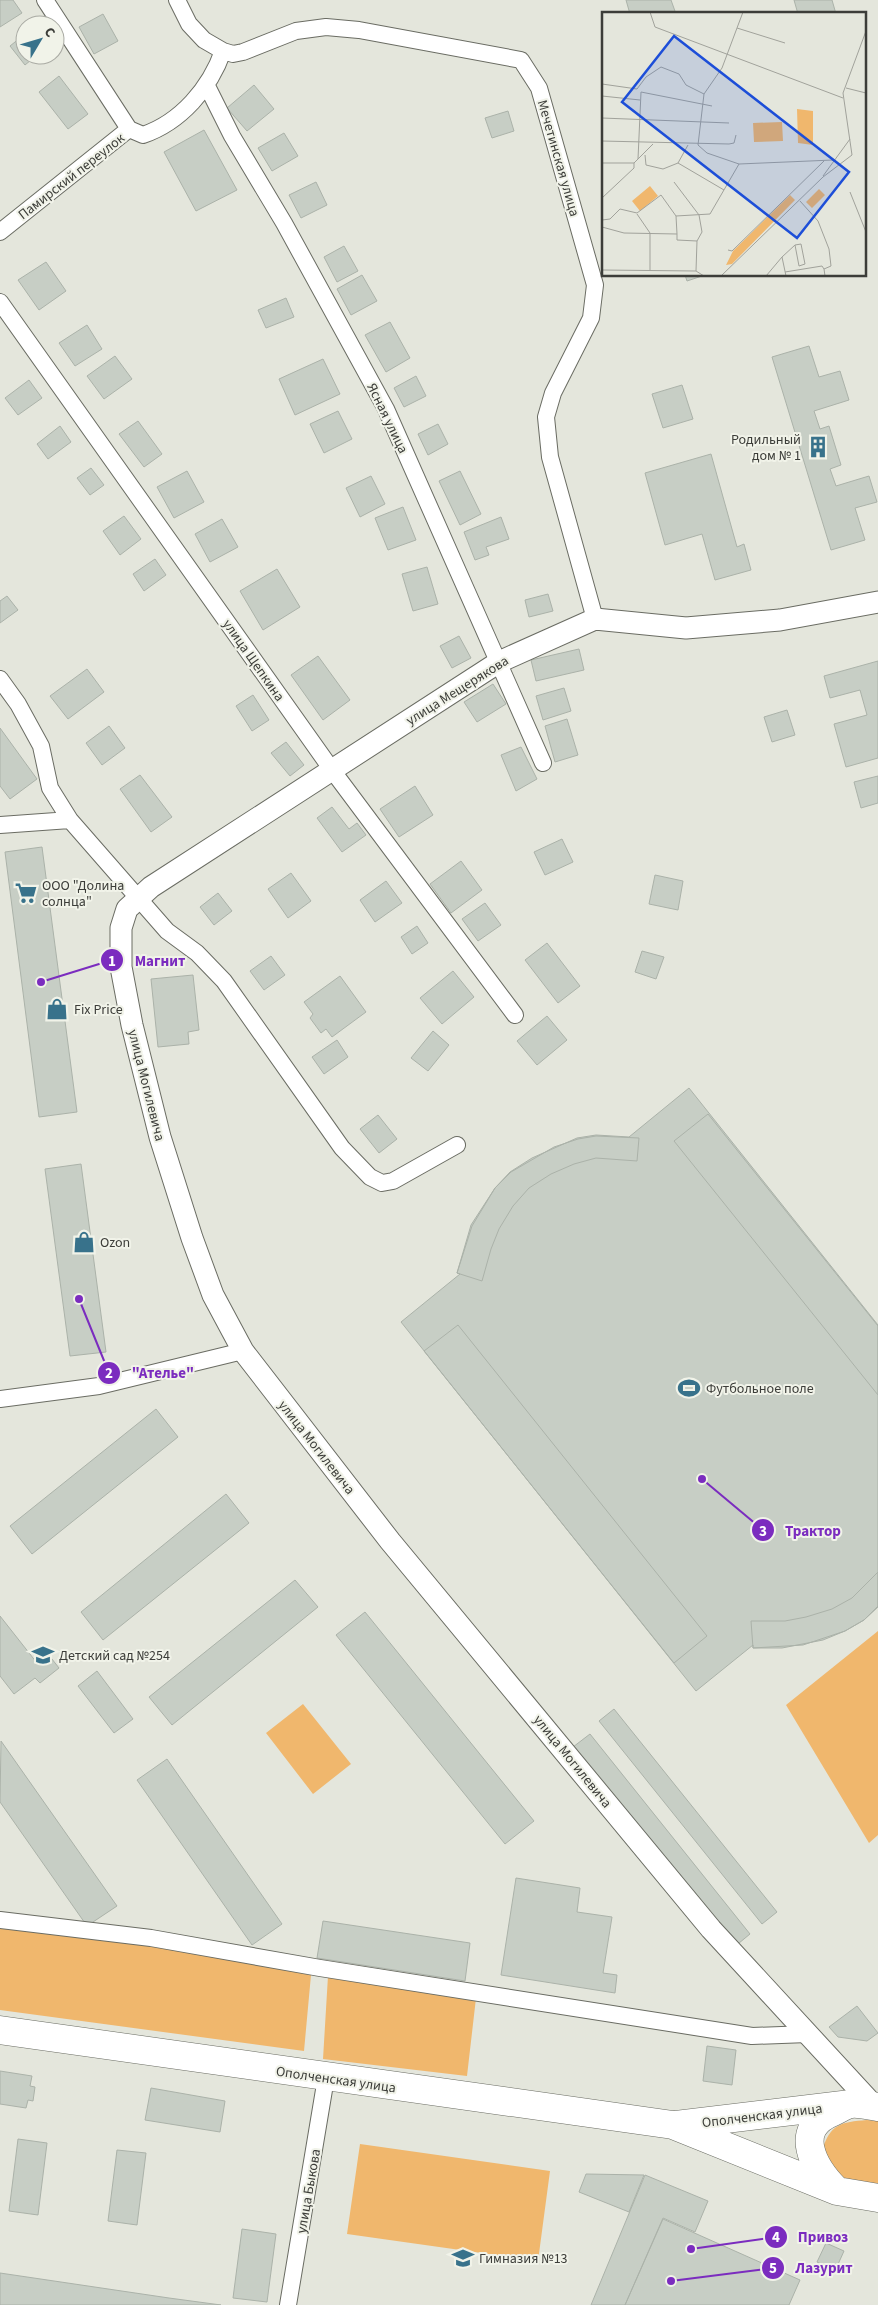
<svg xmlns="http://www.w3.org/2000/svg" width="878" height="2305" viewBox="0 0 878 2305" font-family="'Source Sans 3',sans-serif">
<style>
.green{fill:#f0b76d}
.building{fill:#c7cec5;stroke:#abb2a9}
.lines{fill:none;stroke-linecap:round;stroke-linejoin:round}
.minor-casing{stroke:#6a6c63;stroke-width:18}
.tertiary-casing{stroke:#6a6c63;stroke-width:23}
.trunk-casing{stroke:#6a6c63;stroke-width:29}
.minor{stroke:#fff;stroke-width:16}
.tertiary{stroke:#fff;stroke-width:21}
.trunk{stroke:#fff;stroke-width:28}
.labels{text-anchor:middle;stroke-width:4;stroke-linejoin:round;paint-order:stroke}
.street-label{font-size:14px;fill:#3c3d39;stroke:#f1f3e9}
.poi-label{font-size:14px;fill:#3c3d39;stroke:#f1f3e9;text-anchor:start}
.inset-road{fill:none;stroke:#a1a29b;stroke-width:1}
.view{fill:#1d4ed8;fill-opacity:0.15;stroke:#1d4ed8;stroke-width:2.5}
.inset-edge{fill:none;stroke:#3c3d39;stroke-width:2.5}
.leader{fill:none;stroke:#7b2cbf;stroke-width:2}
.callout-dot{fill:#7b2cbf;stroke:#f1f3e9;stroke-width:2}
.mark-label{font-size:15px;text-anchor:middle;font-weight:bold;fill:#fff}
.callout-label{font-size:15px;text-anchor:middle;font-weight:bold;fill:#7b2cbf;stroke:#f1f3e9;stroke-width:4;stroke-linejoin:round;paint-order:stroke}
</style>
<rect width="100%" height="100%" fill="#e4e6dc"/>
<!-- green -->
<path class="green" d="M878,1631V1835L869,1843L786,1705Z
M303,1704L351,1764L313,1794L266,1733Z
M0,1925L234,1956L311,1975L304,2051L0,2010Z
M328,1976L476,1998L467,2076L323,2059Z
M867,2120L878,2121V2184L842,2179L822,2151C830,2124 841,2122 867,2120Z
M360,2144L550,2171L538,2261L347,2234Z"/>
<!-- building -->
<path class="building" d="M0,0H13L22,13L0,27Z
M626,0H671L676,14H630Z
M794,0H832L836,14H798Z
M103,14L118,41L94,54L79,27Z
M25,34V55H37L25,65L10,46Z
M59,76L88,114L68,129L39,92Z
M254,85L274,109L247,131L227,108Z
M508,111L514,131L492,138L485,118Z
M204,130L237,190L196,211L164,152Z
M284,133L298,156L272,171L258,148Z
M316,182L327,205L301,218L289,195Z
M344,246L358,271L337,282L324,257Z
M46,262L66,291L39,310L18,280Z
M362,275L377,301L351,315L337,289Z
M685,275H705L687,281Z
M286,298L294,317L266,328L258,310Z
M390,322L410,358L386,372L365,335Z
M87,325L102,349L75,366L59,343Z
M809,346L819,377L840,371L849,400L814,411L820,429L829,426L841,465L830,469L836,486L869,476L877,502L855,508L865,540L831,550L772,357Z
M115,356L132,379L104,399L87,376Z
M323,359L340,394L295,415L279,379Z
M416,376L426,396L404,407L394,388Z
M29,380L42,398L18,415L5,398Z
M682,385L693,419L663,428L652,394Z
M338,411L352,439L324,453L310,424Z
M138,421L162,454L144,467L119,434Z
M438,424L448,444L428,455L418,434Z
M60,426L71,442L48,459L37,444Z
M711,454L737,547L744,544L751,570L715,580L702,534L665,545L645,473Z
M91,468L104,485L90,495L77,478Z
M187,471L204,502L174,518L157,487Z
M460,471L481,514L460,525L439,481Z
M371,476L385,504L360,517L346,488Z
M403,507L416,540L388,550L375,518Z
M124,516L141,539L120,555L103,531Z
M501,517L509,539L486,547L489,555L475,560L464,532Z
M222,519L238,547L210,562L195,534Z
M155,559L166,575L144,591L133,574Z
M427,567L438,604L413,611L402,574Z
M277,569L300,607L263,630L240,591Z
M548,594L553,611L529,617L525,600Z
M7,596L18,610L0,623V601Z
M459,636L471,658L452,668L440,646Z
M579,649L584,670L536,681L531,660Z
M318,656L350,700L323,720L291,675Z
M878,661V758L846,767L834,724L867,715L860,690L830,698L824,676Z
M87,669L104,692L68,719L50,696Z
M493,684L506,704L477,722L464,702Z
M564,688L571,711L543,720L536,696Z
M253,695L269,720L252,731L236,706Z
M787,710L795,735L772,742L764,717Z
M567,719L578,755L555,762L545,726Z
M109,726L125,748L102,765L86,743Z
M0,728L37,779L10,799L0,786Z
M286,742L304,765L290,776L271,753Z
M521,747L537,779L516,791L501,755Z
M140,775L172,817L151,832L120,789Z
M878,776V803L861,808L854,782Z
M415,786L433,815L399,837L380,809Z
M332,807L349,829L357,823L366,835L342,852L317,818Z
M562,839L573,862L545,875L534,852Z
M42,847L77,1112L39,1117L5,852Z
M461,861L482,890L451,913L430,884Z
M291,873L311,901L288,918L268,889Z
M655,875L683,881L678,910L649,904Z
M386,881L402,903L375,922L360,900Z
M218,893L232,911L214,925L200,907Z
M485,903L501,925L478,941L462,919Z
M417,926L428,943L412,954L401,937Z
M547,943L580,986L558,1003L525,960Z
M642,951L664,957L656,979L635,972Z
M271,956L285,975L264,990L250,971Z
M453,971L474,997L442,1024L420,998Z
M193,975L199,1030L188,1032L189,1044L158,1047L151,979Z
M340,976L366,1012L332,1037L326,1029L321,1033L310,1018L313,1014L304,1002Z
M547,1016L567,1040L537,1065L517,1041Z
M433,1031L449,1045L428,1071L411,1058Z
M337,1040L348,1057L324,1074L312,1057Z
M689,1088L878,1325V1607L864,1620L845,1631L823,1640L782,1648H753V1645L696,1691L401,1322L460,1274L457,1273L471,1225L495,1188L510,1172L532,1158L577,1138L596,1135L629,1137Z
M708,1114L878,1326V1395L674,1141Z
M378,1115L397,1139L379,1153L360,1129Z
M596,1136L639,1138L637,1161L596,1158L574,1164L551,1174L529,1188L513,1206L499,1229L491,1249L482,1281L457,1273L472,1226L495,1188L511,1172L554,1147L578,1139Z
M81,1164L106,1352L70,1356L45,1169Z
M458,1325L707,1636L674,1663L424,1351Z
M156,1409L178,1437L32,1554L10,1526Z
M226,1494L249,1523L103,1640L81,1612Z
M878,1572V1606L864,1620L845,1631L803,1645L753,1648L751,1621H785L806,1617L832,1609L852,1598Z
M295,1580L318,1607L172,1725L149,1697Z
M365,1612L534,1821L505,1844L336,1635Z
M0,1616L37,1663L48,1654L59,1668L40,1683L35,1678L14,1694L0,1676Z
M97,1671L133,1719L114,1733L78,1686Z
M614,1709L777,1912L762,1924L599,1721Z
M590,1734L750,1934L733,1948L573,1747Z
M1,1741L117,1906L87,1926L0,1802Z
M167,1759L282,1924L252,1945L137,1780Z
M516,1878L580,1888L577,1912L612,1917L603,1973L617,1975L615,1993L501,1975Z
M323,1921L470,1943L465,1981L317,1958Z
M857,2006L878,2033L867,2041L838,2037L829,2027Z
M707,2046L736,2050L732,2085L703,2081Z
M0,2071L32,2076L30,2086L35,2087L33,2101L28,2100L26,2108L0,2104Z
M151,2088L225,2101L220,2132L145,2120Z
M18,2139L47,2143L38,2215L9,2211Z
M117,2150L146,2153L137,2225L108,2221Z
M586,2174L644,2175L629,2212L579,2192Z
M645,2175L708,2201L695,2232L663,2218L625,2305H591Z
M663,2219L800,2280L789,2305H625Z
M242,2229L276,2234L267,2302L233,2298Z
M826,2243L844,2251L835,2271L817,2262Z
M0,2273L169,2298L221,2305H0Z"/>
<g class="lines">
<!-- minor casing -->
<g class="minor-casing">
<path id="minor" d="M45,0L129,129L143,135C181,122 210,88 223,51
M177,0L189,24L204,40L223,51L233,54L243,52L296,31L326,27L359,30L521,60L539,88L595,285L591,318L553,393L546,417L550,457L595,619
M207,86L232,136L284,223L386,409L543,763
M0,232L129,129
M0,302L332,770L515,1015
M0,679L18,704L41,746L50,788L70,820L167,931L197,953L224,981L342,1148L370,1177L382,1183L393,1181L457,1145
M0,825L70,820
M0,1399L99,1386L243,1351
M0,1920L151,1938L320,1968L752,2036L808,2034
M288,2305L326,2078"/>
</g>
<!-- tertiary casing -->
<g class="tertiary-casing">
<path id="tertiary" d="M875,2107L711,1929L390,1541L243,1351L213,1295L192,1238L160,1137L132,1025L121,967V928L127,909L151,887L499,662L595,619L686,628L780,620L878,602"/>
</g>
<!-- trunk casing -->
<g class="trunk-casing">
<path id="trunk" d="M0,2030L673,2125L837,2191L878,2198
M676,2125L851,2104
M836,2190C814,2168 791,2129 833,2112C838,2110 845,2105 851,2104C859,2103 870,2106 878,2107"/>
</g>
<!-- minor -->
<use href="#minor" class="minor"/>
<!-- tertiary -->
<use href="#tertiary" class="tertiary"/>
<!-- trunk -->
<use href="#trunk" class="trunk"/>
</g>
<!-- icons -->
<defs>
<g id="building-bare" transform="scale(1.725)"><path d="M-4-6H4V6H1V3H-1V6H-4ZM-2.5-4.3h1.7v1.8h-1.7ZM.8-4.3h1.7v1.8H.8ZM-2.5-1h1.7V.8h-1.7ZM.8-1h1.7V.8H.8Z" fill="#38728b" stroke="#f1f3e9" stroke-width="2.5" paint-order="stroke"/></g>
<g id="supermarket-bare" transform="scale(1.725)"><path d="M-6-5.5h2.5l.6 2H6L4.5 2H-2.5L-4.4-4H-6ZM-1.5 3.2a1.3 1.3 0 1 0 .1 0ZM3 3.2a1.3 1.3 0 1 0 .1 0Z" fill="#38728b" stroke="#f1f3e9" stroke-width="2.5" paint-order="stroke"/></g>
<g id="shop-bare" transform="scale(1.725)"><path d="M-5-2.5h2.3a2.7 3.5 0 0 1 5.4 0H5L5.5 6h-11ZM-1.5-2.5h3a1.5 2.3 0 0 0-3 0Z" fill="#38728b" stroke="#f1f3e9" stroke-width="2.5" paint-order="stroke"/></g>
<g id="stadium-bare" transform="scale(1.725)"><path d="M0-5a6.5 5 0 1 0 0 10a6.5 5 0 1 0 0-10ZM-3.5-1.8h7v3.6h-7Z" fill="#38728b" stroke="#f1f3e9" stroke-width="2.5" paint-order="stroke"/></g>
<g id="school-bare" transform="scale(1.725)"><path d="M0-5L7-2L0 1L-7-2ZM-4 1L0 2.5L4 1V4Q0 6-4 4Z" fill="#38728b" stroke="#f1f3e9" stroke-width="2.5" paint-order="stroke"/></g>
</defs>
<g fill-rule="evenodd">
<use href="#building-bare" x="818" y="447"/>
<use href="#supermarket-bare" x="26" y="893"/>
<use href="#shop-bare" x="57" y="1009"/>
<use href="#shop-bare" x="84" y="1242"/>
<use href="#stadium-bare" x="689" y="1388"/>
<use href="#school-bare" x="43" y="1655"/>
<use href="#school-bare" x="463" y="2258"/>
</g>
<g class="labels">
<!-- street labels -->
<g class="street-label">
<text transform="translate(559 158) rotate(74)" y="5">Мечетинская улица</text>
<text transform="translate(71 176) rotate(-38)" y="5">Памирский переулок</text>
<text transform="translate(388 418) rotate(64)" y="5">Ясная улица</text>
<text transform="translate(254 660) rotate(55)" y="5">улица Щепкина</text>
<text transform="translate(457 690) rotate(-32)" y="5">улица Мещерякова</text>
<text transform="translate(147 1085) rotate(76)" y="5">улица Могилевича</text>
<text transform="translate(317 1447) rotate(52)" y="5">улица Могилевича</text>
<text transform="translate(573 1761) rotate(51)" y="5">улица Могилевича</text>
<text transform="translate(336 2079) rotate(8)" y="5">Ополченская улица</text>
<text transform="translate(762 2115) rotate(-7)" y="5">Ополченская улица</text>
<text transform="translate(308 2191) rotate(-80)" y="5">улица Быкова</text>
</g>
<!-- poi labels -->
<g class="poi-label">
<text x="801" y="444" text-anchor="end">Родильный<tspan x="801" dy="16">дом № 1</tspan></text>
<text x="42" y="890">ООО "Долина<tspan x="42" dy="16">солнца"</tspan></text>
<text x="74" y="1014">Fix Price</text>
<text x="100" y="1247">Ozon</text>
<text x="706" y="1393">Футбольное поле</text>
<text x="59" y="1660">Детский сад №254</text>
<text x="479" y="2263">Гимназия №13</text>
</g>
</g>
<!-- overview -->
<g transform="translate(602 12)">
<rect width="264" height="264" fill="#e4e6dc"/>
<path d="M195,97L211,99V133L196,131ZM180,110L181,129L152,130L151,111ZM48,174L56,184L38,199L30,189ZM217,177L223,183L210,196L204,190ZM188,183L193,188L130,252L124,253L131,239Z" fill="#f0b76d"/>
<path class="inset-road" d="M48,0L53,15L241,86M135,16L183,31M0,72L35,77L44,65L59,55L77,62L84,73L102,82M244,76L264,81M39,80L110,94M0,84L38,88M0,106L127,111M0,129L127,132L132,131L134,123M96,133L102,82L120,56L141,0M96,133L105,141L137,152L231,148M43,143L44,153L61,157L76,151L122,178M36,147L39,80M0,151H32M76,151L86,133M221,164L248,127M72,170L97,203L100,220L95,229L94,259M248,180L264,220M0,186L32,156V151L51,132M198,189L216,209L227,237L229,254L222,257L223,264M35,202L48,221V259M74,204L75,222M0,208L8,207L18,197L35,201L59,183L74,204L108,202L137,152M0,215L22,221L75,222V228L95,229M126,238L130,239L222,149M180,245L193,233L197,254L203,252L199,232L193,233M0,258L94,259L102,264M183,260L220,254L222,257M119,264L221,165L250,143L241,81L264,19M164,264L180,245L184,264"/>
<path class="view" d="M72,24L247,160L195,226L20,90Z"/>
<rect width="264" height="264" class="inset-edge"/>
</g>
<!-- callouts -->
<path class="leader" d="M41 982L112 960M79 1299L109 1373M702 1479L763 1530M691 2249L776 2237M671 2281L773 2268"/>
<g class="callout-dot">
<circle cx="41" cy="982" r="5"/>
<circle cx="79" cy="1299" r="5"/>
<circle cx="702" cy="1479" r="5"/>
<circle cx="691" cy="2249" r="5"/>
<circle cx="671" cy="2281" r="5"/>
<circle cx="112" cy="960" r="12"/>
<circle cx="109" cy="1373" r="12"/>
<circle cx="763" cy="1530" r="12"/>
<circle cx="776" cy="2237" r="12"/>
<circle cx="773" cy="2268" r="12"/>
</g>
<g class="mark-label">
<text x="112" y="966">1</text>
<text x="109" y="1378">2</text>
<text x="763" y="1536">3</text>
<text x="776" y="2242">4</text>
<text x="773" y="2273">5</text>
</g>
<g class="callout-label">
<text x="160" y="966">Магнит</text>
<text x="163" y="1378">"Ателье"</text>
<text x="813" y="1536">Трактор</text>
<text x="823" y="2242">Привоз</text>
<text x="824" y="2273">Лазурит</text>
</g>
<!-- north arrow -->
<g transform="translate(40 40) rotate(52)"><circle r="24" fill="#f1f3e9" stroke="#a9aaa3"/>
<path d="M0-4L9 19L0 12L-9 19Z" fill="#38728b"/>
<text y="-8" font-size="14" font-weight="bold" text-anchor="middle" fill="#3c3d39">С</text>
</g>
</svg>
